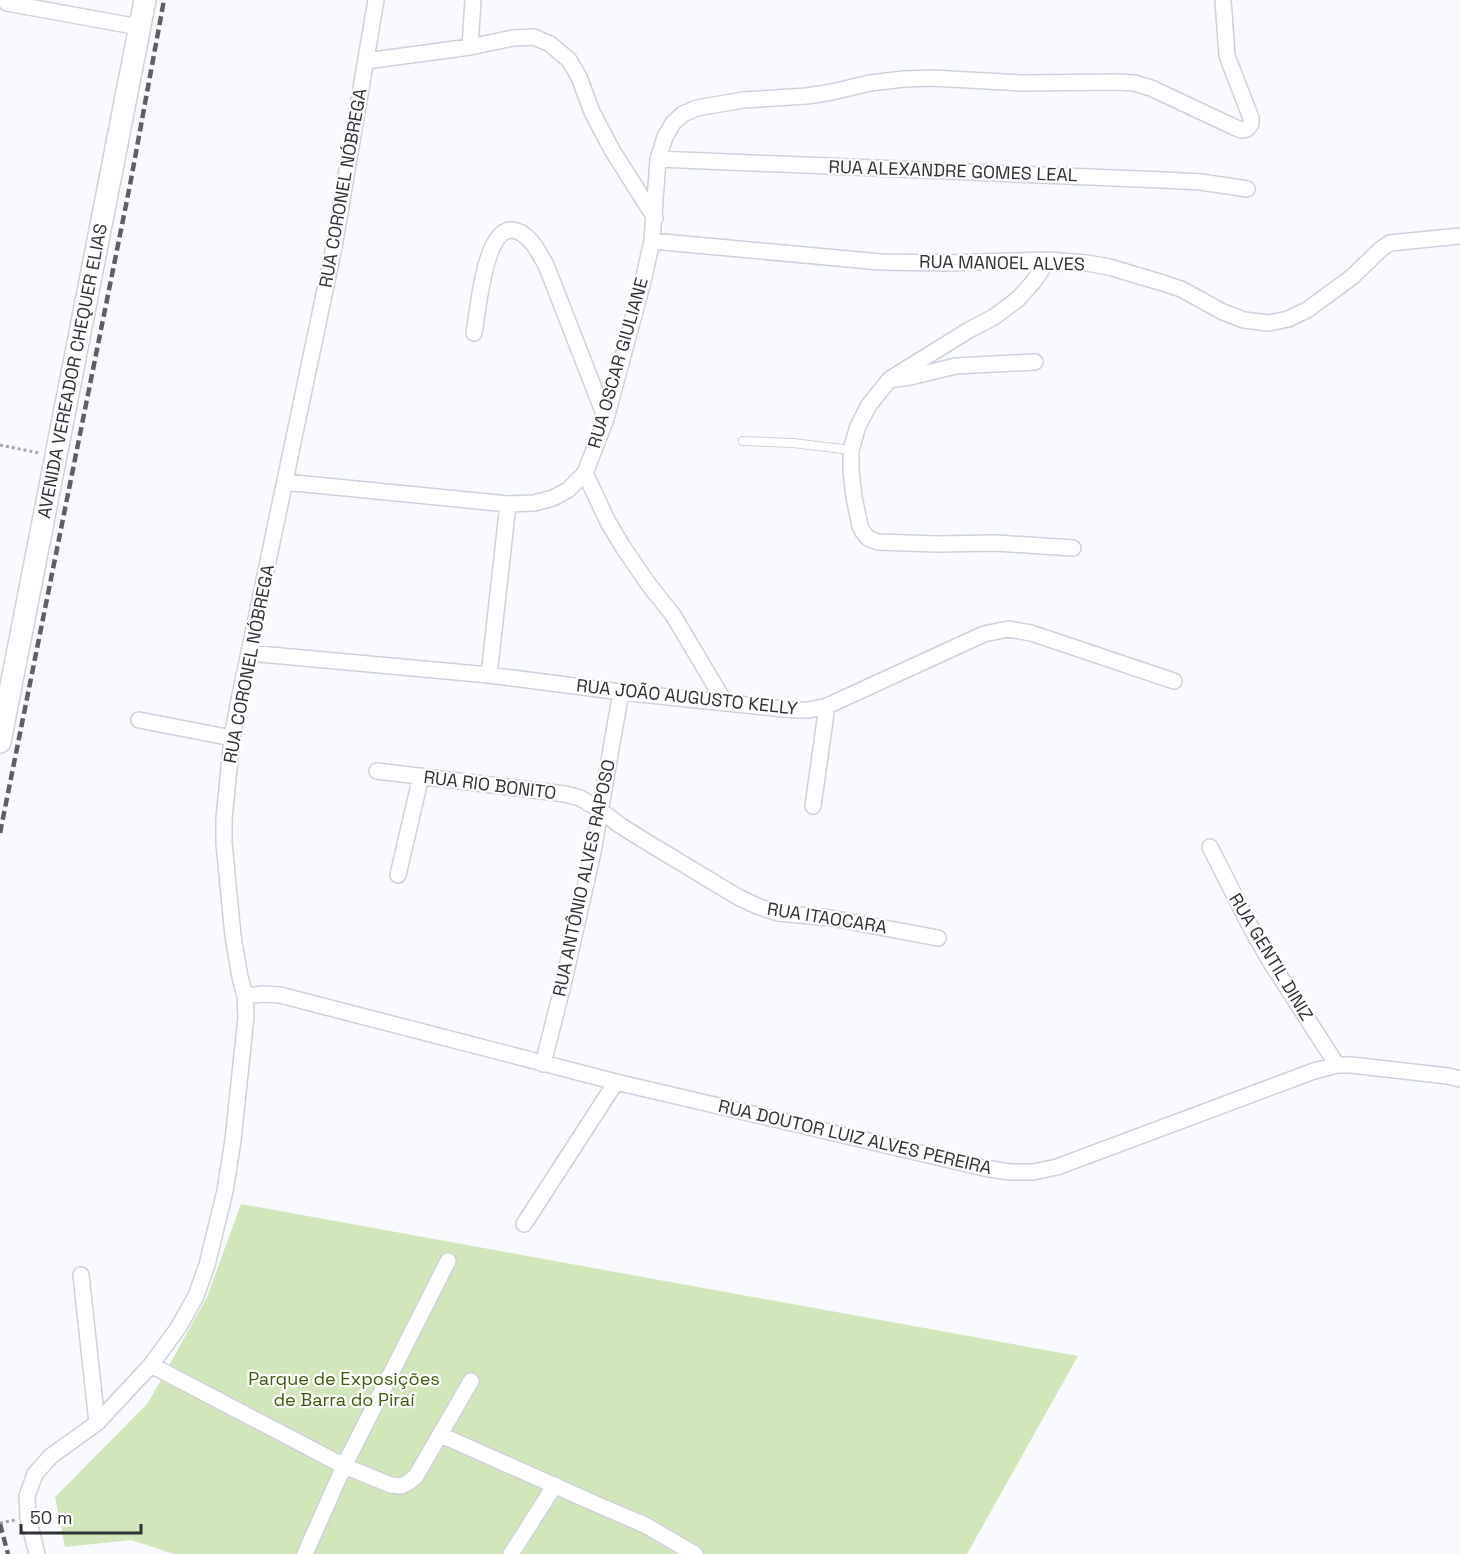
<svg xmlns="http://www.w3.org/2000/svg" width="1460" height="1554" viewBox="0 0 1460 1554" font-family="'Space Grotesk',sans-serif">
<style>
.green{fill:#d1e7b9}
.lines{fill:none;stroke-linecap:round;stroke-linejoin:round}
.lane-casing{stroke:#cdd1db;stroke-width:10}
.street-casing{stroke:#cdd1db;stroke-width:18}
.secondary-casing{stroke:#cdd1db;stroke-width:24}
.path{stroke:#a4a6aa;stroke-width:3;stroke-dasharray:3 3;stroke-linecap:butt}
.lane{stroke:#fff;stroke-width:8}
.street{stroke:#fff;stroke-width:15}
.secondary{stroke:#fff;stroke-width:21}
.rail{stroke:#5d5f63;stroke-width:4.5;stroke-dasharray:9 4.5;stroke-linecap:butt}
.labels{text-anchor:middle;stroke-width:4.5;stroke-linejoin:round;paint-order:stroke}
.street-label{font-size:18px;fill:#2e3034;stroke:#fff}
.park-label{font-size:18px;fill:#3c5906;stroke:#fff}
</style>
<rect width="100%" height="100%" fill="#f8fafe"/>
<!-- green -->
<path class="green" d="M241,1204L1078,1356L967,1554H174L131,1540L65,1547L55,1497L148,1403L207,1297Z"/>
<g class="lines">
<!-- lane casing -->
<g class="lane-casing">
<path id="lane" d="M743,441L793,443L851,450"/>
</g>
<!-- street casing -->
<g class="street-casing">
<path id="street" d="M7,3L139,27
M470,47L473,0
M366,61L470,47L513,38L534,37L550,44L569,60L579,77L592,112L612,150L655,218
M658,159L1163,180L1201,182L1247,189
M652,241L881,262L945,263L1048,260L1087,263L1109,267L1163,283L1181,289L1223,312L1244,320L1269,323L1288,319L1307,310L1352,277L1381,249L1390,243L1460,236
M1048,260L1034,281L1018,299L994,317L969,330L890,379L869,405L858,426L851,450V471L854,497L860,526L863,532L868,538L878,542L937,544L995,543L1073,548
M474,333C478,312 484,229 512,230C521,231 528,237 534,245C538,251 542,258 546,265L606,419
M896,379L910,377L956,366L1035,362
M585,473L608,522L623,547L649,585L673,615L724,701
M285,482L508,504L534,503L553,498L568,490L585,473L606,419L642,285L652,241L658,159L665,137L673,123L683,114L697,108L743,100L807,96L832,92L870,83L904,79L932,78L1021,83L1118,82L1134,83L1151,88L1234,127L1241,130L1247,129L1251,124V118L1227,56L1223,0
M249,653L489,675L621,692L794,710H809L827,706L984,634L1008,629L1031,633L1174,681
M489,675L508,504
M139,720L232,738
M377,771L565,794L580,798L600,810L621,826L650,844L738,897L757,906L778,913L831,918L938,938
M813,806L827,706
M1210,847L1250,926L1270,961L1337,1065
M398,875L421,776
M245,996L264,994L280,995L616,1082L984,1168L1010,1172H1033L1057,1167L1314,1071L1337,1065H1351L1448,1076L1460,1079
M543,1064L563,985L593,852L621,692
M524,1224L616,1082
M81,1275L97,1423
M151,1365L344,1466L391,1485L401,1486L409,1482L416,1476L471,1381
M441,1435L596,1504L645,1525L695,1554
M37,1554L28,1518L27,1496L35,1474L51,1456L97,1423L151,1365L178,1328L196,1296L207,1265L225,1191L233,1140L246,1017L245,996L240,977L233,936L224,843V819L232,738L240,695L334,247L376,0
M305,1554L344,1466L448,1261
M511,1554L555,1485"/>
</g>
<!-- secondary casing -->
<g class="secondary-casing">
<g id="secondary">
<path id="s1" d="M0,742L145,0"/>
</g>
</g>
<!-- path -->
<path class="path" d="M0,445L39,453
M0,1523L15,1520"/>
<!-- lane -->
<use href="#lane" class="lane"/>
<!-- street -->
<use href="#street" class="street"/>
<!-- secondary -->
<use href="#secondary" class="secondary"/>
<!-- rail -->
<path class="rail" d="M0,833L130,185L164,0
M0,1524L8,1554"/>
</g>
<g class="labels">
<!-- street labels -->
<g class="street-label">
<text transform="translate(953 171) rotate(2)" y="6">RUA ALEXANDRE GOMES LEAL</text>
<text transform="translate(343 188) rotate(-80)" y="6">RUA CORONEL NÓBREGA</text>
<text transform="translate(1002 263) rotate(1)" y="6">RUA MANOEL ALVES</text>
<text transform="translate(618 363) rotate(-74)" y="6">RUA OSCAR GIULIANE</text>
<text dy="6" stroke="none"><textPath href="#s1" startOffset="378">AVENIDA VEREADOR CHEQUER ELIAS</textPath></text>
<text transform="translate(249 664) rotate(-79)" y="6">RUA CORONEL NÓBREGA</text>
<text transform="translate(687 697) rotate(6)" y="6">RUA JOÃO AUGUSTO KELLY</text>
<text transform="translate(490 785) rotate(7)" y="6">RUA RIO BONITO</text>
<text transform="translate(584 878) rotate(-78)" y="6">RUA ANTÔNIO ALVES RAPOSO</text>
<text transform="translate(827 918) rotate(9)" y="6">RUA ITAOCARA</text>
<text transform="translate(1271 957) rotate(59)" y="6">RUA GENTIL DINIZ</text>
<text transform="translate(855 1137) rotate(13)" y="6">RUA DOUTOR LUIZ ALVES PEREIRA</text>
</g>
<!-- park labels -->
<g class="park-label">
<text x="344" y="1385">Parque de Exposições<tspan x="344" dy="21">de Barra do Piraí</tspan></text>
</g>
</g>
<!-- scale -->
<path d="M21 1524v9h120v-9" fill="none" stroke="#2e3034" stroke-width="3"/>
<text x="30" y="1524" font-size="18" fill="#2e3034" stroke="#ffffff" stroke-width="4.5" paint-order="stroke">50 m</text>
</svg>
